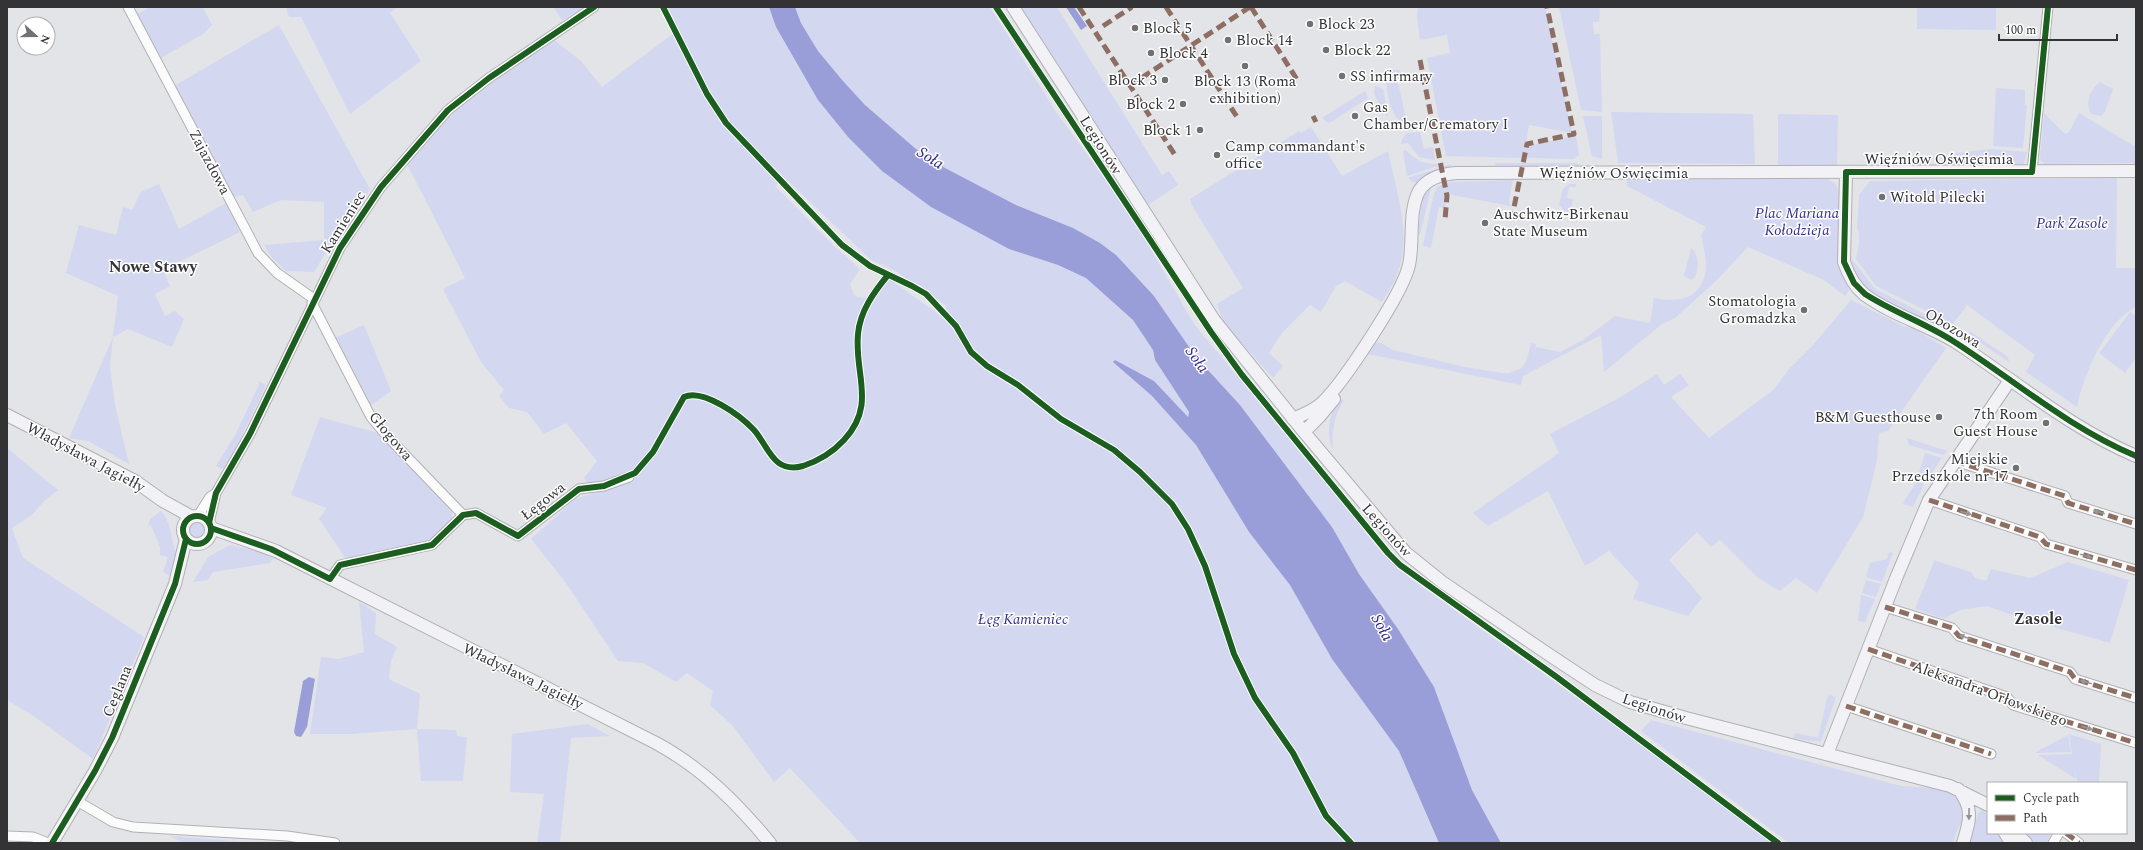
<svg xmlns="http://www.w3.org/2000/svg" width="2143" height="850" viewBox="0 0 2143 850" font-family="Spectral,serif">
<style>
.green{fill:#d4d7f0;fill-rule:evenodd}
.water{fill:#9a9ed8}
.lines{fill:none;stroke-linecap:round;stroke-linejoin:round}
.street-casing{stroke:#b1b1b4;stroke-width:11}
.secondary-casing{stroke:#b1b1b4;stroke-width:14}
.street{stroke:#fbfbfb;stroke-width:9}
.secondary{stroke:#f2f2f6;stroke-width:12}
.quiet{stroke:#8d6e63;stroke-width:5;stroke-dasharray:10 5;stroke-linecap:butt}
.cycleway-casing{stroke:#fff;stroke-width:8}
.cycleway{stroke:#1b5e20;stroke-width:6}
.oneway{fill:#979798}
.oneway2{fill:#929296}
.poi-dot{fill:#717174;stroke:#fff;stroke-width:1.5}
.labels{text-anchor:middle;stroke-width:3;stroke-linejoin:round;paint-order:stroke}
.poi-label{font-size:15px;fill:#333336;stroke:#fff;text-anchor:start}
.street-label{font-size:15px;fill:#333336;stroke:#fff}
.park-label{font-size:15px;font-style:italic;fill:#363090;stroke:#fff}
.water-label{font-size:16px;font-style:italic;fill:#2f2685;stroke:#fff}
.neighbourhood-label{font-size:16px;font-weight:bold;fill:#333336;stroke:#fff}
</style>
<rect width="100%" height="100%" fill="#e3e4e7"/>
<!-- green -->
<path class="green" d="M151,7H203L212,25L203,34L161,58L137,14Z
M286,7H398L390,13L421,61L350,114L301,17H289Z
M553,7H585L573,15L562,20Z
M665,7H769L776,27L818,100L848,137L882,171L931,207L1009,249L1058,265L1086,278L1133,320L1153,350L1155,360L1189,412L1187,417L1154,381L1115,360L1113,362L1152,396L1196,445L1249,532L1290,584L1332,659L1399,751L1439,843H860L790,768L774,782L733,726L710,705L713,691L687,673L676,682L643,663L618,661L566,583L531,539L575,499L594,493L584,478L597,461L566,423L544,434L527,412L509,408L499,396L504,390L481,362L443,289L465,278L407,164L457,107L491,80L554,40L581,61L602,87L678,30ZM785,178L871,260L894,270L947,306L941,316L888,278C879,288 868,304 854,295L850,284L860,269L834,246L775,186Z
M795,7H990L1056,112L1103,176L1149,246L1194,324L1351,513C1368,538 1387,560 1411,579L1666,762L1773,843H1501L1472,790L1434,687L1398,629L1359,574L1332,527L1240,405L1196,357L1154,296L1100,243L1073,228L1016,205L945,168L916,149L865,105L843,81L818,51L801,23Z
M1021,7H1057L1162,175L1169,171L1178,185L1148,205Z
M1418,7H1545L1572,133L1529,125L1525,147L1576,135L1579,155L1574,159L1446,156L1427,58L1450,53L1447,35L1420,40L1417,17Z
M1559,7H1600L1599,22H1593L1594,34H1600L1602,112L1581,110Z
M1917,7H1996V30L1917,29Z
M279,25L370,189L346,229L335,232L332,243L314,272L286,271L273,259L264,245L324,240V202L281,200L253,212L243,195L233,197L174,86Z
M1393,70H1400L1402,76L1397,78L1407,124C1390,121 1387,92 1386,77Z
M2100,82L2113,89L2105,112L2101,116L2091,114C2085,102 2089,91 2100,82Z
M1375,86L1383,89L1388,116H1386L1374,94Z
M1996,88L2025,90V105H2027L2023,148L1993,146Z
M1365,91L1368,98L1331,122L1328,123L1322,118Z
M1611,112L1753,114L1755,164L1618,163Z
M2044,113L2065,134L2069,132L2079,113L2136,147V163L2044,164L2040,159Z
M1778,114L1838,115L1837,165H1778Z
M1583,116H1602V159L1592,156Z
M1311,127L1342,176L1388,151C1396,191 1412,232 1398,272C1395,283 1387,293 1382,302L1345,281L1336,286L1321,312L1310,305L1282,333L1269,353L1283,366L1273,378L1223,322L1217,304L1243,288L1191,204L1190,199L1299,131L1301,133Z
M1420,132L1424,149L1433,147L1435,160L1419,157L1408,143L1401,144L1402,139L1407,133Z
M1990,149L2027,152L2024,164H1965L1945,161L1950,154Z
M1406,150C1420,164 1425,164 1444,164L1407,176L1403,151Z
M1495,163H1578V165L1512,166L1510,169L1496,167Z
M1451,164V169L1432,173L1419,183L1412,182L1408,178Z
M1627,176L1827,179L1835,183L1839,192L1841,265L1851,288L1845,296L1824,280L1748,247L1716,281L1675,318L1662,324L1604,372L1601,335L1523,376L1521,385L1367,354L1375,342L1381,343L1393,350L1465,367L1502,373H1509L1522,368L1527,359L1531,343L1536,344L1532,365L1536,347L1560,352L1583,340L1615,316L1650,323L1654,298C1680,304 1705,297 1706,266C1706,256 1703,245 1701,235L1706,227L1627,186Z
M2117,178L2116,268H2136V307C2106,321 2083,376 2077,407L2026,372L2035,355L1967,305L1953,324L1876,286L1856,259L1859,243V233L1857,228L1859,195L1870,181Z
M1513,180L1509,201L1510,206L1448,194L1445,208L1439,207L1431,248L1423,246L1433,197L1437,187L1448,182Z
M159,184L179,229L226,203L240,232L163,270L170,286L155,294L165,316L175,311L184,319L172,347L128,329L113,337L110,366L115,405L129,464L88,441L69,438L113,337L118,296L66,273L79,225L116,235L123,207L132,210L141,192Z
M1432,184L1420,235L1418,233L1422,199Z
M1569,184H1576V187H1569L1567,198L1573,199L1570,213L1564,211L1559,204L1563,189Z
M1691,248C1699,254 1699,268 1695,277L1691,280L1684,276Z
M1852,259L1875,289L1952,328L1942,330C1914,316 1852,296 1852,259Z
M1851,300L1905,327L1913,328L1946,348L1888,431L1879,433L1877,461L1863,517L1817,593L1796,578L1780,591L1758,578L1720,540L1711,547L1697,532L1669,560L1702,598L1688,616L1633,599L1639,583L1609,551L1585,566L1548,491L1488,526L1473,513L1559,453L1550,434L1619,398L1657,374L1664,385L1680,374L1689,385L1671,397L1709,438L1773,390L1790,368L1814,344Z
M2130,312L2136,316V358L2125,373L2099,353Z
M364,325L391,391L370,406L335,338Z
M1971,332L2008,357L2009,362L1966,333Z
M258,381L266,385L237,446L223,469L216,466L235,435L259,385Z
M1340,399L1344,400C1333,419 1332,430 1333,452C1326,433 1328,416 1340,399Z
M320,417L378,433L452,507V519L430,541L347,560L319,519L327,508L291,495Z
M1907,438L1947,451L1944,455L1909,445Z
M7,448L58,490L44,501L32,515L12,528L23,558L144,637L93,759L32,715L7,700Z
M1925,453L1942,458L1926,481L1917,479Z
M1916,481L1924,484L1913,507L1903,504C1906,495 1914,490 1916,481Z
M161,511C174,526 169,541 178,557L170,576L163,572L168,557L160,555V547L151,525L148,526L150,519Z
M188 530a9 9 0 1 1 18 0a9 9 0 1 1-18 0Z
M230,545L258,551L274,558L270,563L213,572L208,580L193,582L208,557Z
M1889,552L1893,553L1882,582L1866,577L1870,563L1887,559Z
M1935,559L1936,561L1971,572L1975,578L1986,581L1991,569L2030,578L2068,562L2129,580L2110,643L2018,617L1987,606L1960,610L1944,619L1915,609Z
M1866,580L1881,584L1876,597L1862,593Z
M1861,595L1875,599L1865,622L1858,621Z
M359,602L376,613L375,634L397,647L391,661L389,679L420,694L417,729L456,730L457,736L467,737L463,781H421L417,729L352,734H310L321,657L339,659L364,652Z
M1829,695L1836,697L1821,741H1809L1794,738L1795,733L1818,738L1827,698Z
M1651,720L1901,786L1932,788L1954,793L1964,803L1963,822L1958,828L1953,843H1789L1641,731Z
M588,724L610,736L571,738L560,843H537L544,794L510,792L512,734Z
M2069,734L2101,744L2099,783H2080L2077,781L2073,759L2076,779L2038,755L2072,754Z
M2068,735L2071,752L2036,753V752Z
M1982,809L1988,816V833H2001L2007,843H1969L1978,814Z
M2020,833H2051L2047,843H2030Z
M170,836L256,843H184Z"/>
<!-- water -->
<path class="water" d="M769,7H795L801,23L818,51L843,81L865,105L916,149L945,168L1016,205L1073,228L1100,243L1116,255L1154,296L1196,357L1240,405L1332,527L1359,574L1398,629L1434,687L1472,790L1501,843H1439L1399,751L1332,659L1290,585L1249,532L1196,445L1152,396L1113,362L1115,360L1154,381L1188,417L1189,412L1155,360L1153,350L1133,320L1086,278L1058,265L1009,249L931,207L882,171L848,137L818,100L776,27Z
M1066,7H1074L1087,26L1081,30Z
M309,677L315,679L307,727L301,737L296,736L294,732L303,681Z"/>
<g class="lines">
<!-- street casing -->
<g class="street-casing">
<path id="street" d="M128,7L258,253L277,273L314,299
M2032,172L2048,7
M312,303L371,417L387,436L463,515
M1955,461L2065,496L2068,503L2136,524
M1929,500L2040,537L2046,544L2136,570
M198,516L210,497L216,493
M209,523L216,493L250,434L340,248L381,187L448,110L489,78L594,7
M330,579L340,565L432,545L463,515L476,513L518,536L579,489L604,486L629,477
M1885,607L1952,628L1959,636L2070,672L2075,679L2136,698
M1868,649L2007,697L2013,705L2136,743
M1846,706L1991,754
M77,801L113,822L133,827L287,836L335,843
M2066,833L2079,843
M7,836L33,837L48,843
M2053,843L2059,833"/>
</g>
<!-- secondary casing -->
<g class="secondary-casing">
<path id="secondary" d="M1013,7L1214,320L1304,432L1406,553L1442,582L1554,658L1595,685L1630,702L1686,718L1950,786L1988,805
M1846,172L1844,262C1848,274 1855,287 1865,295C1892,315 1926,324 1954,341C2014,380 2070,428 2136,456
M7,415L135,481L163,501L192,517
M1293,419C1303,414 1314,411 1322,403C1343,383 1403,293 1409,265C1414,242 1408,212 1419,191C1427,178 1443,174 1456,173L2136,171
M1304,432L1319,417L1334,399
M183 530a14 14 0 1 1 28 0a14 14 0 1 1-28 0Z
M211,528L276,551L656,743C702,768 737,803 770,843
M1827,754L1897,576L1929,500L2010,380
M1958,789C1974,808 1970,821 1963,843
M2005,833L2011,843
M2016,833L2026,843
M52,843L95,771L112,738L175,584L186,539"/>
</g>
<!-- street -->
<use href="#street" class="street"/>
<!-- secondary -->
<use href="#secondary" class="secondary"/>
<!-- quiet -->
<path class="quiet" d="M1079,7L1175,155
M1166,7L1237,117
M1251,7L1298,81
M1103,26L1132,7
M1420,60L1447,196L1445,220
M1129,86L1250,7
M1313,116L1316,122
M1508,216L1512,217L1527,144L1574,134L1547,7
M1955,461L2065,496L2068,503L2136,524
M1929,500L2040,537L2046,544L2136,570
M1885,607L1952,628L1959,636L2070,672L2075,679L2136,698
M1868,649L2007,697L2013,705L2136,743
M1846,706L1991,754
M2066,833L2079,843"/>
<!-- cycleway casing -->
<g class="cycleway-casing">
<path id="cycleway" d="M663,7L707,94L726,123L842,245L870,266L912,286L926,294L956,326L971,352L987,366L1018,385L1061,419L1114,450L1140,472L1172,504L1188,529L1205,566L1234,654L1255,698L1293,753L1326,816L1351,843
M996,7L1211,332L1242,375L1388,553L1400,565L1558,678L1778,843
M2048,7L2032,172H1846L1844,262L1854,283L1865,294C1893,312 1925,323 1953,341C2014,380 2069,428 2136,456
M183 530a14 14 0 1 1 28 0a14 14 0 1 1-28 0Z
M209,523L216,493L250,434L340,248L381,187L448,110L489,78L594,7
M211,528L271,549L330,579L340,565L432,545L463,515L476,513L518,536L579,489L604,486L635,473L653,452L684,397C703,388 741,416 754,430C769,447 773,474 803,466C818,461 833,452 844,440C877,404 854,375 858,334C860,311 874,292 888,275
M52,843L95,771L112,738L175,584L186,539"/>
</g>
<!-- cycleway -->
<use href="#cycleway" class="cycleway"/>
</g>
<!-- one-way arrows -->
<defs><path id="oneway-solid" d="M-6-.8H1V-3.2L6.5 0L1 3.2V.8H-6Z"/></defs>
<g class="oneway">
<use href="#oneway-solid" transform="translate(2099 512) rotate(-163)"/>
<use href="#oneway-solid" transform="translate(1966 513) rotate(18)"/>
<use href="#oneway-solid" transform="translate(2086 556) rotate(17)"/>
<use href="#oneway-solid" transform="translate(1965 637) rotate(-161)"/>
<use href="#oneway-solid" transform="translate(2086 682) rotate(-162)"/>
<use href="#oneway-solid" transform="translate(2087 728) rotate(17)"/>
</g>
<use class="oneway2" href="#oneway-solid" transform="translate(1969 814) rotate(91)"/>
<!-- markers -->
<g class="poi-dot">
<circle cx="1310" cy="24" r="4"/>
<circle cx="1135" cy="28" r="4"/>
<circle cx="1228" cy="40" r="4"/>
<circle cx="1326" cy="50" r="4"/>
<circle cx="1151" cy="53" r="4"/>
<circle cx="1245" cy="66" r="4"/>
<circle cx="1342" cy="76" r="4"/>
<circle cx="1165" cy="80" r="4"/>
<circle cx="1183" cy="104" r="4"/>
<circle cx="1355" cy="116" r="4"/>
<circle cx="1200" cy="130" r="4"/>
<circle cx="1217" cy="155" r="4"/>
<circle cx="1882" cy="197" r="4"/>
<circle cx="1485" cy="223" r="4"/>
<circle cx="1804" cy="310" r="4"/>
<circle cx="1939" cy="417" r="4"/>
<circle cx="2046" cy="423" r="4"/>
<circle cx="2016" cy="468" r="4"/>
</g>
<g class="labels">
<!-- poi labels -->
<g class="poi-label">
<text x="1318" y="29">Block 23</text>
<text x="1143" y="33">Block 5</text>
<text x="1236" y="45">Block 14</text>
<text x="1334" y="55">Block 22</text>
<text x="1159" y="58">Block 4</text>
<text x="1350" y="81">SS infirmary</text>
<text x="1157" y="85" text-anchor="end">Block 3</text>
<text x="1245" y="86" text-anchor="middle">Block 13 (Roma<tspan x="1245" dy="17">exhibition)</tspan></text>
<text x="1175" y="109" text-anchor="end">Block 2</text>
<text x="1363" y="112">Gas<tspan x="1363" dy="17">Chamber/Crematory I</tspan></text>
<text x="1192" y="135" text-anchor="end">Block 1</text>
<text x="1225" y="151">Camp commandant's<tspan x="1225" dy="17">office</tspan></text>
<text x="1890" y="202">Witold Pilecki</text>
<text x="1493" y="219">Auschwitz-Birkenau<tspan x="1493" dy="17">State Museum</tspan></text>
<text x="1796" y="306" text-anchor="end">Stomatologia<tspan x="1796" dy="17">Gromadzka</tspan></text>
<text x="2038" y="419" text-anchor="end">7th Room<tspan x="2038" dy="17">Guest House</tspan></text>
<text x="1931" y="422" text-anchor="end">B&amp;M Guesthouse</text>
<text x="2008" y="464" text-anchor="end">Miejskie<tspan x="2008" dy="17">Przedszkole nr 17</tspan></text>
</g>
<!-- street labels -->
<g class="street-label">
<text transform="translate(1101 145) rotate(58)" y="5">Legionów</text>
<text x="1939" y="164">Więźniów Oświęcimia</text>
<text transform="translate(210 162) rotate(62)" y="5">Zajazdowa</text>
<text x="1614" y="178">Więźniów Oświęcimia</text>
<text transform="translate(343 222) rotate(-58)" y="5">Kamieniec</text>
<text transform="translate(1953 328) rotate(31)" y="5">Obozowa</text>
<text transform="translate(391 436) rotate(50)" y="5">Głogowa</text>
<text transform="translate(86 457) rotate(28)" y="5">Władysława Jagiełły</text>
<text transform="translate(543 501) rotate(-38)" y="5">Łęgowa</text>
<text transform="translate(1387 530) rotate(48)" y="5">Legionów</text>
<text transform="translate(523 676) rotate(26)" y="5">Władysława Jagiełły</text>
<text transform="translate(117 691) rotate(-68)" y="5">Ceglana</text>
<text transform="translate(1990 693) rotate(20)" y="5">Aleksandra Orłowskiego</text>
<text transform="translate(1654 708) rotate(18)" y="5">Legionów</text>
</g>
<!-- park labels -->
<g class="park-label">
<text x="1797" y="218">Plac Mariana<tspan x="1797" dy="17">Kołodzieja</tspan></text>
<text x="2072" y="228">Park Zasole</text>
<text x="1023" y="624">Łęg Kamieniec</text>
</g>
<!-- water labels -->
<g class="water-label">
<text transform="translate(931 157) rotate(32)" y="6">Soła</text>
<text transform="translate(1198 359) rotate(55)" y="6">Soła</text>
<text transform="translate(1383 627) rotate(61)" y="6">Soła</text>
</g>
<!-- neighbourhood labels -->
<g class="neighbourhood-label">
<text x="153" y="272">Nowe Stawy</text>
<text x="2038" y="624">Zasole</text>
</g>
</g>
<!-- border -->
<rect width="2143" height="850" fill="none" stroke="#333336" stroke-width="16"/>
<!-- legend -->
<rect x="1987" y="782" width="140" height="52" fill="#ffffff" stroke="#adadaf"/>
<rect x="1995" y="795" width="20" height="6" fill="#1b5e20" stroke="#adadaf"/>
<text x="2023" y="802" font-size="12" fill="#333336">Cycle path</text>
<rect x="1995" y="815" width="20" height="6" fill="#8d6e63" stroke="#adadaf"/>
<text x="2023" y="822" font-size="12" fill="#333336">Path</text>
<!-- north arrow -->
<g transform="translate(36 36) rotate(111)"><circle r="19" fill="#ffffff" stroke="#adadaf"/>
<path d="M0-3L7 15L0 10L-7 15Z" fill="#717174"/>
<text y="-6" font-size="11" font-weight="bold" text-anchor="middle" fill="#333336">N</text>
</g>
<!-- scale -->
<path d="M1999 34v6h118v-6" fill="none" stroke="#333336" stroke-width="2"/>
<text x="2005" y="34" font-size="12" fill="#333336" stroke="#ffffff" stroke-width="3" paint-order="stroke">100 m</text>
</svg>
